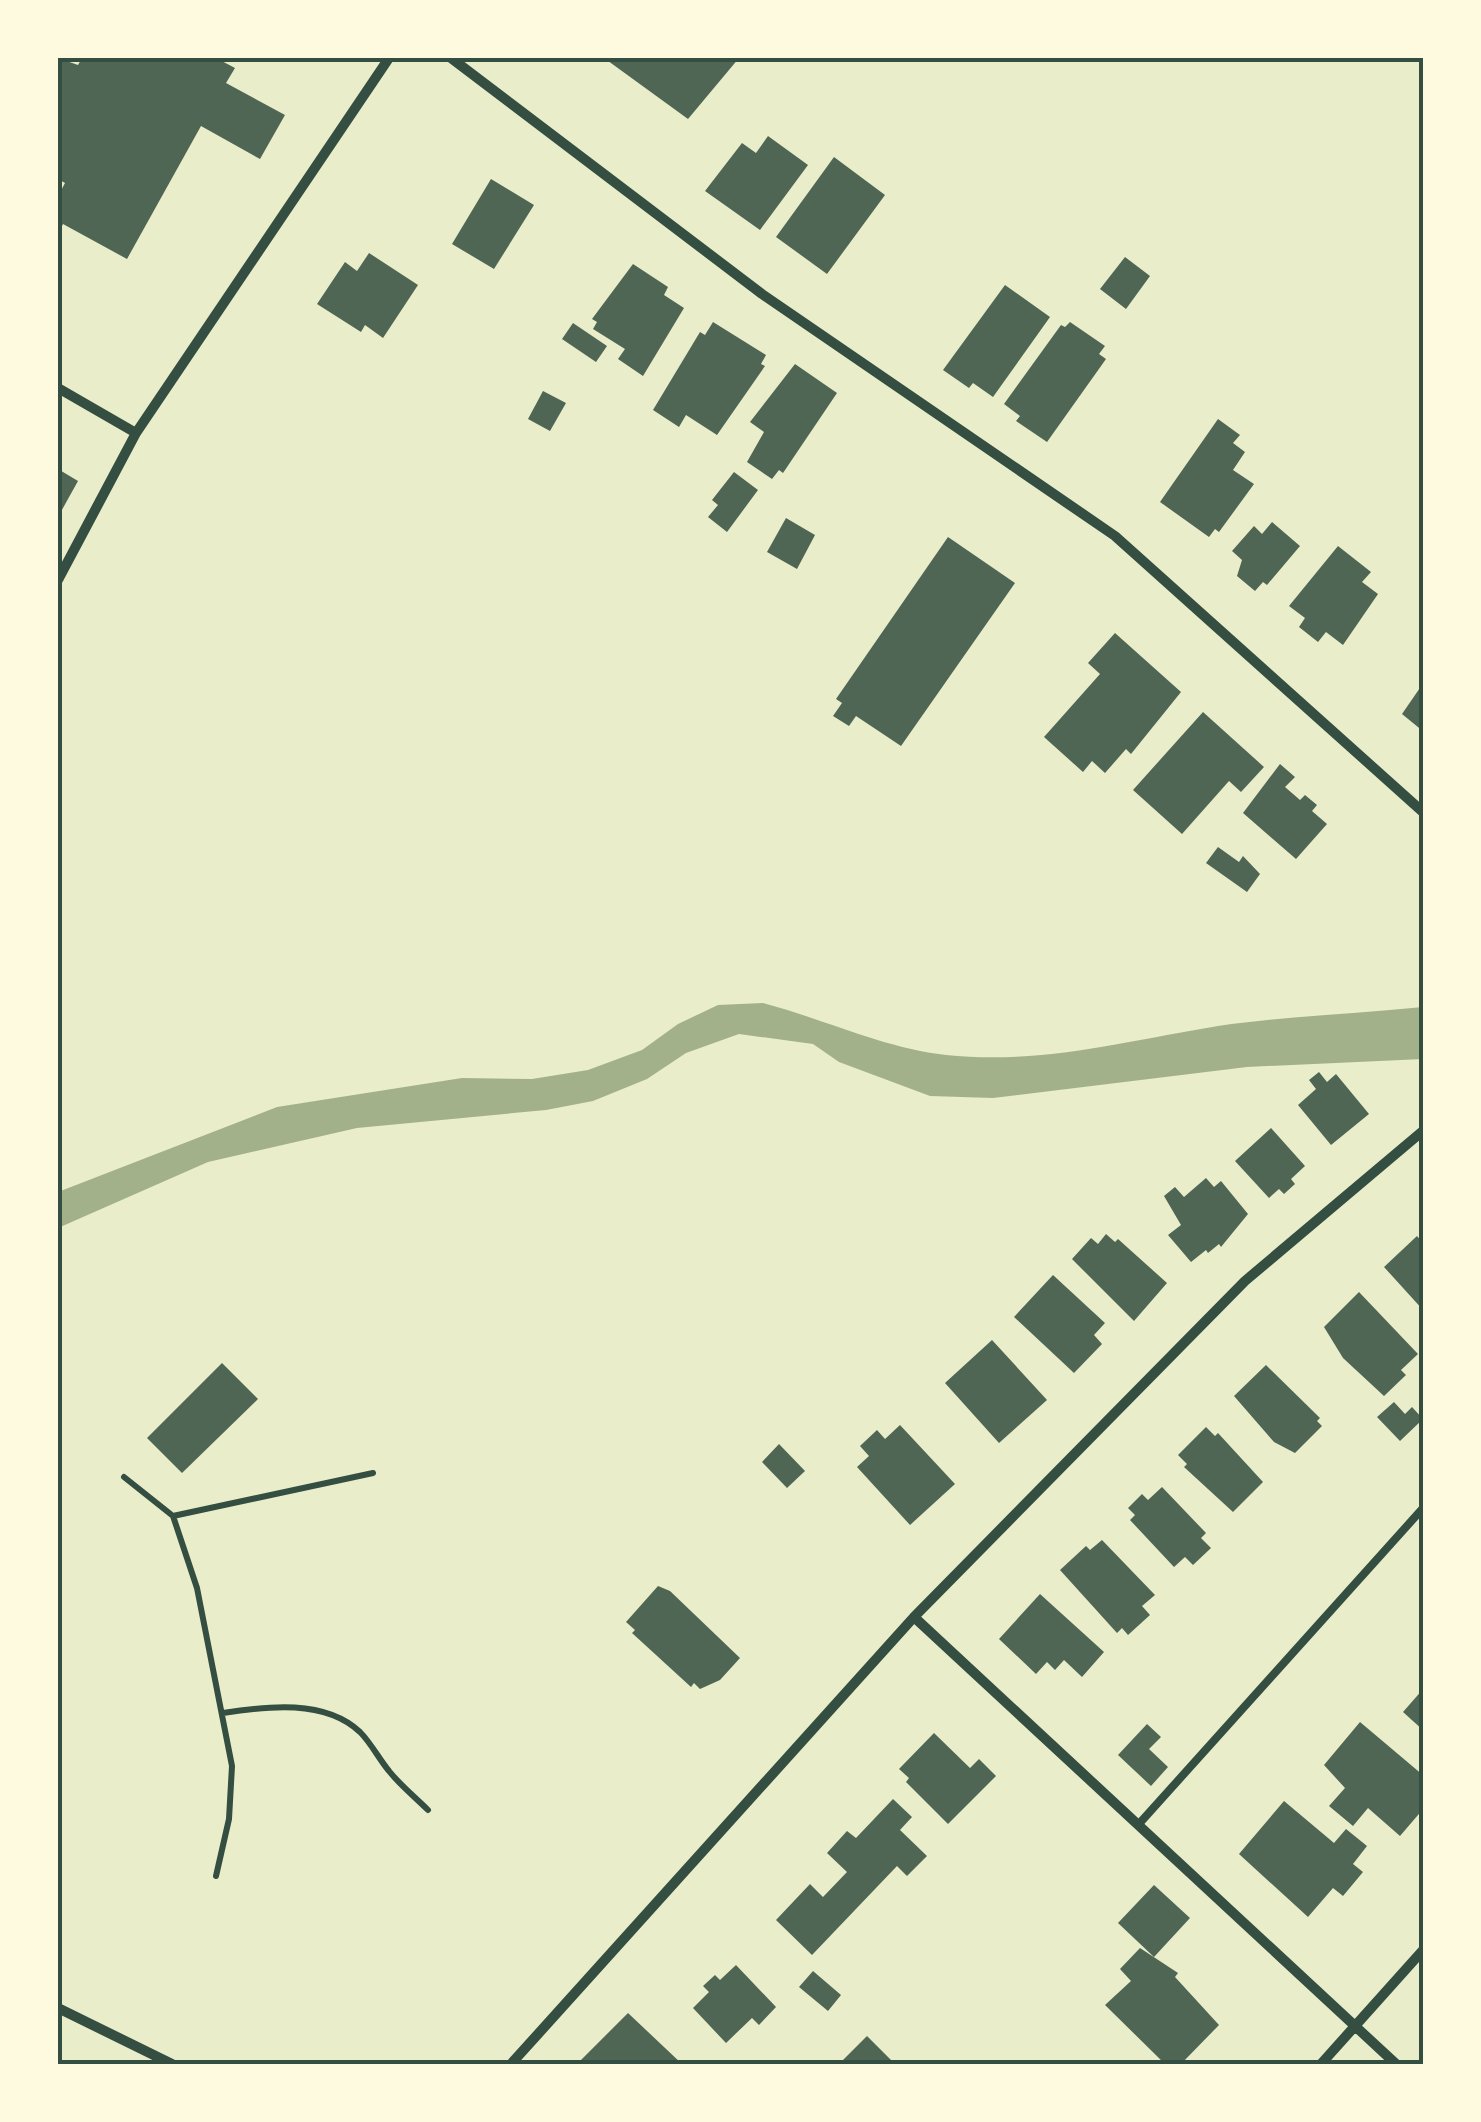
<svg xmlns="http://www.w3.org/2000/svg" width="1481" height="2122" viewBox="0 0 1481 2122" font-family="'Varela Round',sans-serif">
<style>
.water{fill:#a3b18a}
.building{fill:#4f6655}
.lines{fill:none;stroke-linecap:round;stroke-linejoin:round}
.path{stroke:#344e41;stroke-width:6}
.service{stroke:#344e41;stroke-width:8}
.minor{stroke:#344e41;stroke-width:10}
.neatline{fill:none;stroke:#344e41;stroke-width:4}
</style>
<rect width="100%" height="100%" fill="#e9edc9"/>
<!-- water -->
<path class="water" d="M763,1003C824,1019 883,1048 946,1055C1040,1065 1126,1041 1218,1026C1286,1016 1356,1014 1423,1007V1059L1247,1067L993,1098L930,1096L839,1062L813,1044L739,1034L686,1053L647,1079L593,1101L546,1110L357,1128L208,1162L58,1228V1192L277,1107L462,1078L532,1079L588,1070L642,1050L678,1024L718,1005Z"/>
<!-- building -->
<path class="building" d="M58,58L78,65L82,58H216L235,68L226,83L285,115L260,159L201,126L127,259L63,224L58,234V196L65,183L58,179Z
M604,58H739L688,119Z
M768,136L808,165L760,230L705,191L742,143L756,153Z
M834,157L885,195L827,274L776,237Z
M491,179L534,205L494,269L452,244Z
M369,253L418,285L383,338L365,325L361,332L317,304L345,262L357,271Z
M1125,257L1150,276L1126,309L1100,289Z
M633,264L668,287L664,295L684,308L643,376L618,359L625,349L593,329L597,322L592,319Z
M1005,285L1050,317L993,397L973,383L969,388L943,370Z
M713,322L766,355L761,364L765,366L717,435L686,415L679,427L653,410L700,332L705,335Z
M1070,322L1105,346L1099,354L1106,359L1047,442L1016,421L1020,416L1004,404L1061,325L1065,327Z
M573,323L607,346L596,362L562,339Z
M795,364L837,393L783,473L779,470L772,479L747,462L764,432L750,422Z
M543,391L566,403L550,431L528,419Z
M1218,419L1240,435L1233,443L1245,452L1233,470L1254,484L1219,532L1215,529L1209,537L1160,502Z
M58,469L78,481L58,517Z
M734,472L758,490L727,532L708,517L718,505L712,500Z
M786,518L815,535L797,569L767,552Z
M1272,522L1300,546L1267,585L1263,582L1255,591L1237,576L1242,560L1232,551L1254,526L1262,534Z
M948,537L1015,583L901,746L856,716L849,726L833,716L842,703L836,699Z
M1338,546L1371,572L1362,582L1378,594L1343,645L1326,632L1318,642L1299,627L1305,618L1289,606Z
M1115,633L1181,692L1131,754L1126,749L1105,773L1092,761L1083,772L1044,737L1100,674L1088,663Z
M1424,682V732L1402,714Z
M1203,712L1264,767L1241,792L1229,781L1182,834L1133,790Z
M1280,764L1295,777L1285,787L1300,800L1305,795L1317,805L1312,811L1327,824L1296,859L1243,813Z
M1218,847L1239,862L1243,856L1260,874L1247,892L1206,863Z
M1319,1072L1327,1082L1336,1074L1369,1114L1331,1145L1298,1105L1316,1089L1309,1080Z
M1271,1128L1305,1166L1291,1179L1295,1184L1284,1194L1279,1189L1269,1198L1235,1161Z
M1206,1178L1214,1187L1221,1181L1248,1214L1221,1247L1219,1244L1208,1253L1206,1250L1191,1262L1168,1235L1181,1225L1164,1196L1175,1187L1184,1197Z
M1106,1234L1115,1242L1118,1239L1167,1283L1134,1321L1072,1259L1091,1238L1098,1244Z
M1417,1236L1424,1244V1311L1384,1267Z
M1053,1275L1105,1323L1094,1335L1102,1344L1074,1373L1014,1317Z
M1359,1292L1418,1354L1401,1370L1406,1375L1384,1396L1343,1358L1324,1327Z
M992,1340L1047,1400L999,1443L945,1383Z
M222,1363L258,1399L182,1473L147,1438Z
M1266,1365L1320,1418L1317,1421L1322,1426L1295,1453L1274,1442L1234,1396Z
M1394,1402L1405,1414L1412,1407L1423,1419L1400,1441L1377,1417Z
M900,1425L955,1484L910,1525L857,1467L869,1456L860,1446L877,1430L885,1439Z
M1206,1427L1215,1436L1218,1433L1263,1482L1233,1512L1184,1467L1187,1464L1178,1455Z
M779,1444L805,1471L787,1488L762,1462Z
M1162,1487L1206,1533L1201,1538L1211,1548L1193,1565L1185,1557L1174,1567L1130,1520L1135,1515L1128,1508L1142,1494L1148,1500Z
M1102,1540L1155,1595L1142,1606L1150,1615L1128,1635L1122,1628L1117,1633L1060,1570L1086,1546L1090,1550Z
M658,1586L670,1591L740,1658L720,1680L700,1689L694,1683L691,1687L632,1633L635,1630L626,1622Z
M1040,1594L1104,1652L1082,1677L1064,1660L1055,1670L1047,1662L1036,1674L999,1639Z
M1424,1688V1731L1403,1712Z
M1360,1722L1424,1776V1808L1400,1836L1368,1808L1353,1826L1329,1806L1345,1788L1324,1765Z
M1147,1724L1161,1737L1149,1749L1168,1767L1151,1786L1118,1755Z
M934,1733L970,1768L979,1759L996,1776L948,1824L906,1782L909,1778L899,1769Z
M893,1799L912,1817L900,1830L927,1856L907,1876L897,1866L812,1955L776,1920L810,1884L823,1897L847,1872L827,1853L847,1831L856,1838Z
M1284,1801L1334,1843L1346,1829L1367,1846L1353,1864L1363,1872L1343,1896L1333,1888L1308,1917L1239,1854Z
M1154,1885L1190,1918L1154,1957L1118,1923Z
M1140,1948L1178,1973L1175,1977L1219,2025L1181,2064H1165L1105,2005L1131,1981L1120,1969Z
M736,1965L776,2007L759,2025L752,2018L726,2043L693,2008L709,1992L703,1986L715,1975L720,1980Z
M813,1971L841,1995L828,2011L799,1987Z
M628,2013L682,2064H577Z
M867,2036L895,2064H839Z"/>
<g class="lines">
<!-- path -->
<path class="path" d="M124,1477L173,1516L197,1588L232,1766L229,1819L216,1876
M173,1516L373,1473
M223,1713C267,1706 325,1699 360,1732C371,1743 379,1759 389,1771C400,1785 415,1797 428,1810"/>
<!-- service -->
<path class="service" d="M1138,1825L1424,1507"/>
<!-- minor -->
<path class="minor" d="M451,58L762,294L1115,536L1424,813
M58,388L136,433
M58,580L136,433L389,58
M914,1617L1396,2064
M58,2008L172,2064
M511,2064L914,1617L1245,1281L1424,1130
M1321,2064L1424,1949"/>
</g>
<!-- border -->
<rect width="1481" height="2122" fill="none" stroke="#fefae0" stroke-width="120"/>
<rect x="60" y="60" width="1361" height="2002" class="neatline"/>
</svg>
